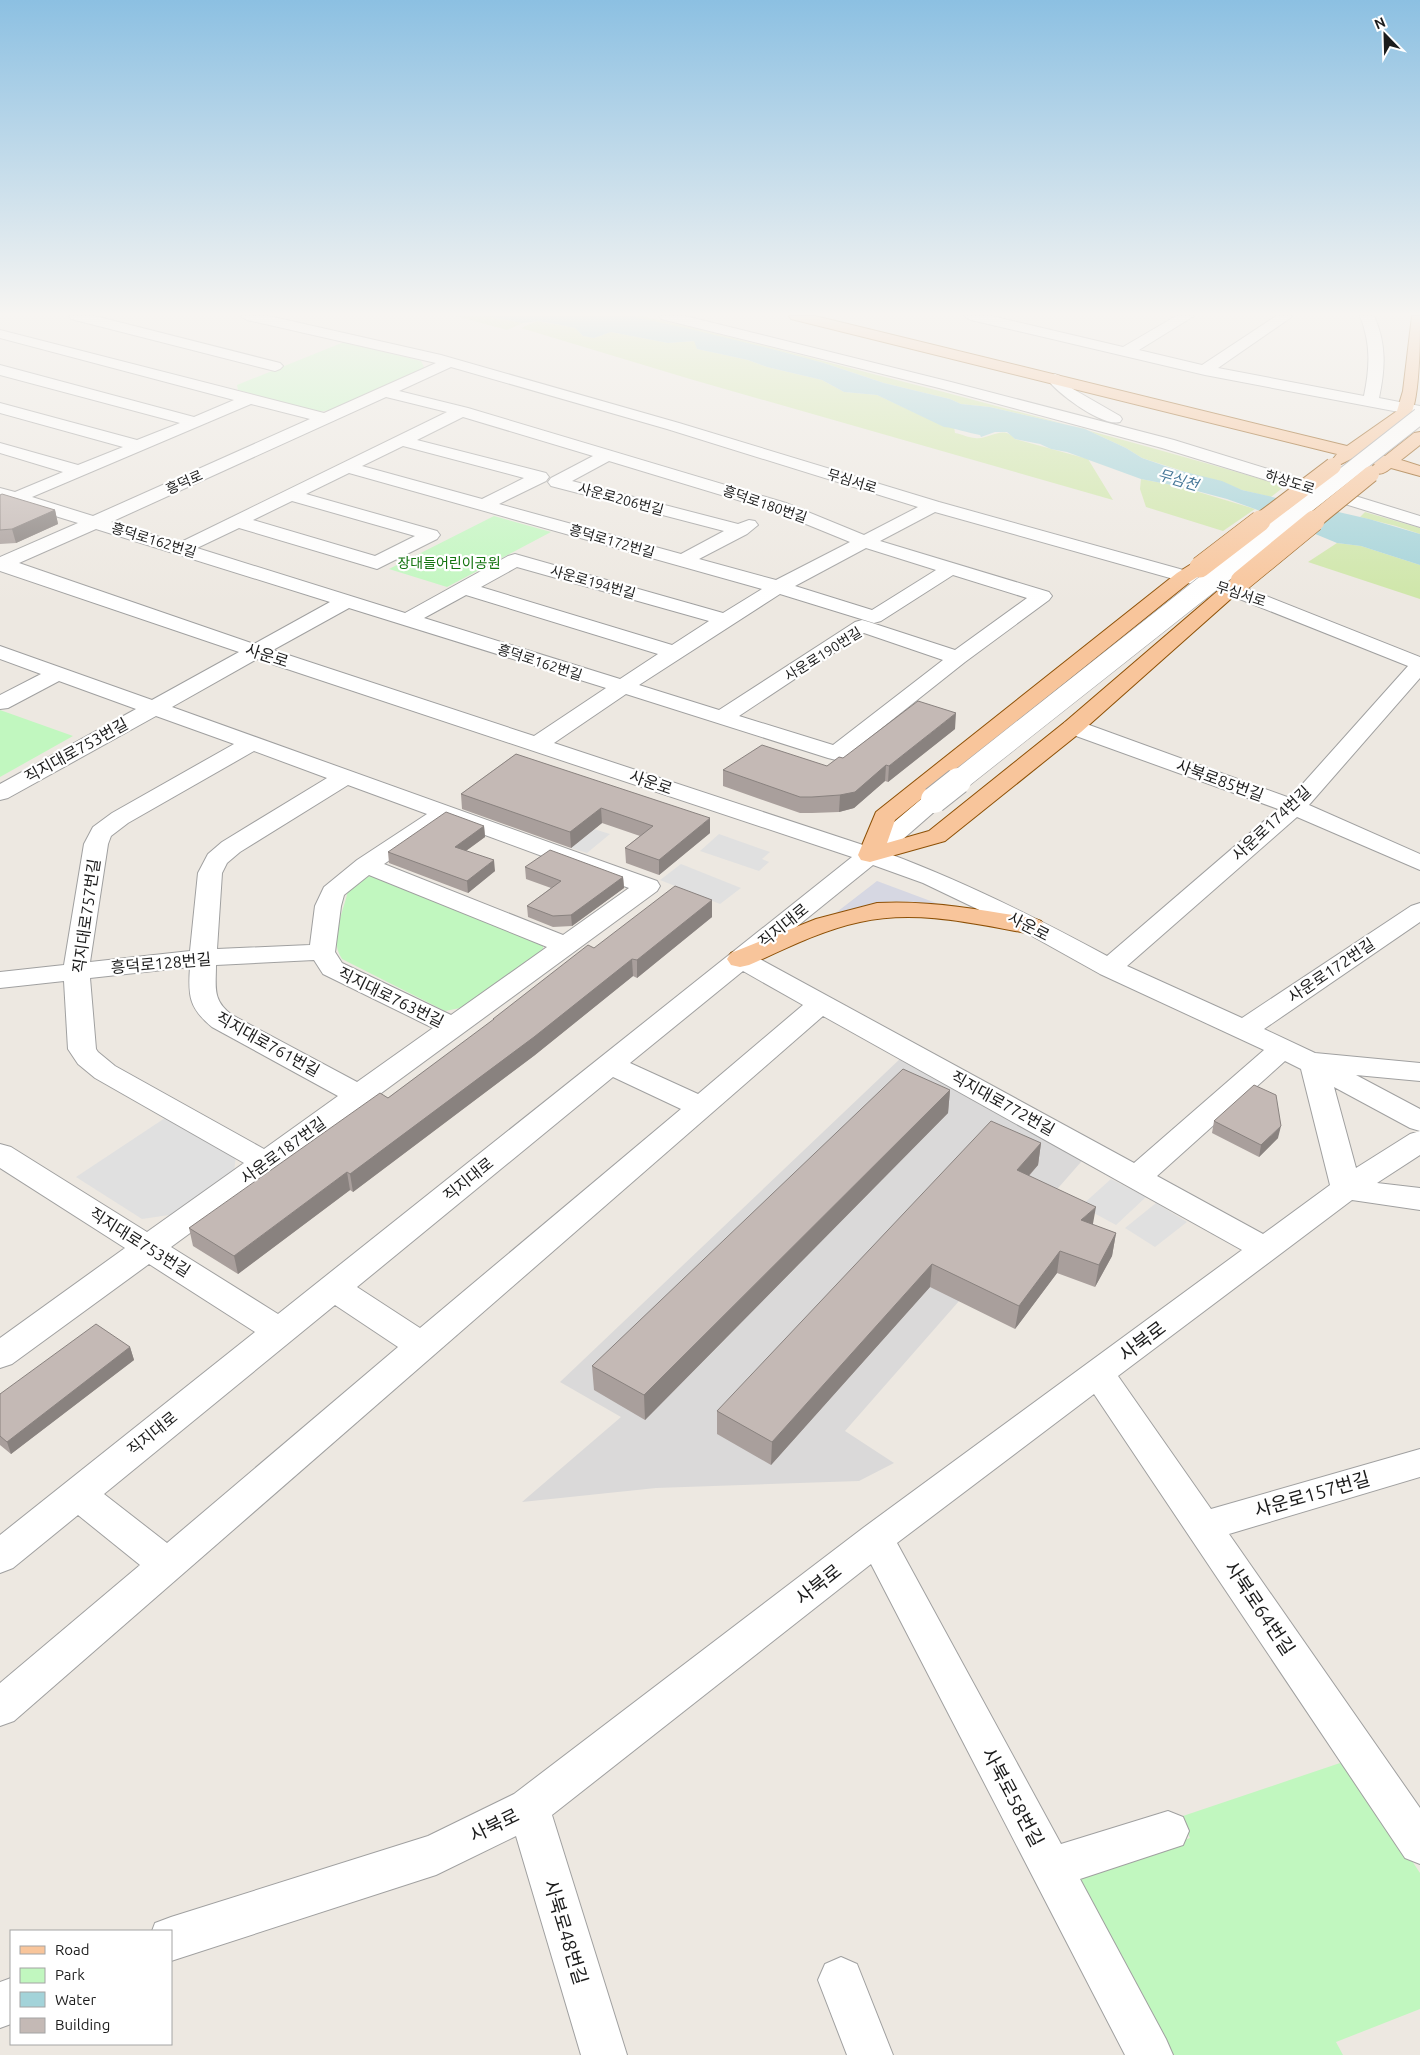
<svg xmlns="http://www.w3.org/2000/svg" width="1420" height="2055" viewBox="0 0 1420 2055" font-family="Ubuntu,'Noto Sans KR',sans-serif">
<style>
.residential{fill:#dad9d9}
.grass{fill:#cee6a8}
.park{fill:#c1f7bf}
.parking{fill:#e0e0e0}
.plaza{fill:#d6d7e2}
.water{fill:#a3d3d9}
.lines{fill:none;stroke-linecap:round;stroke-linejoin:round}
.minor-casing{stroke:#a0a0a0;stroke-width:2}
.major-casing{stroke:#8d5006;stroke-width:2}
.minor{fill:#fff;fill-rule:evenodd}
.major{fill:#f8c59b;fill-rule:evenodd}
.minor-bridge-far2-casing{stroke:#a0a0a0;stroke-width:18;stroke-linecap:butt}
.minor-bridge-far1-casing{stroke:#a0a0a0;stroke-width:22;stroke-linecap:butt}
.minor-bridge-casing{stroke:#a0a0a0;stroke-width:28;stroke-linecap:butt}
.major-bridge-far1-casing{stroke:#8d5006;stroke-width:18;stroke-linecap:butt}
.major-bridge-casing{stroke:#8d5006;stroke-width:22;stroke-linecap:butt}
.minor-bridge-far2{stroke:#fff;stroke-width:16}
.minor-bridge-far1{stroke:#fff;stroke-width:21}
.minor-bridge{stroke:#fff;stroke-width:26}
.major-bridge-far1{stroke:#f8c59b;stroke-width:16}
.major-bridge{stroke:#f8c59b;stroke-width:21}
.wall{fill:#a99f9c}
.shaded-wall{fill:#89827f}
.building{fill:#c4b9b5;stroke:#89827f}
.labels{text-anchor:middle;stroke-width:4.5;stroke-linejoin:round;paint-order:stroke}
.far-street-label{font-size:14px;fill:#1c1c1c;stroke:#fff}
.far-park-label{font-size:14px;fill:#13740f;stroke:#fff}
.far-water-label{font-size:15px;font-style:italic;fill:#477898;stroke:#fff}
.street-label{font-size:16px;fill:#1c1c1c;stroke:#fff}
.near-street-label{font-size:19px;fill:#1c1c1c;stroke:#fff}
</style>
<rect width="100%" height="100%" fill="#ede8e1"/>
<!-- residential -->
<path class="residential" d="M902,1057L1088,1154L845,1431L894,1463L859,1481L656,1488L522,1502L621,1417L560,1382Z"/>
<!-- grass -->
<path class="grass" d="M456,316H485L523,323L507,330Z
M630,316H642C720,334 796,354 873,374C1011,409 1148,446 1285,486L1271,497L1242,490L1142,458L1126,448L1085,429L990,407L961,404L950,399L884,383L824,363L772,349Z
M537,321L575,328L583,336L594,338L611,332L668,343L695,341L697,349L748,360L767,367L822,380L844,392L877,395L944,426L954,427L955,433C962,434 969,438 975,438C990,440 1003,424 1015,439L1088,459L1113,500L690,379L521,328Z
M1141,479L1182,487L1255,509L1223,531L1146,507L1140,489Z
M1365,512L1420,528V534L1396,526L1360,517Z
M1337,543L1361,546L1420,565V599L1308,562Z"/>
<!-- park -->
<path class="park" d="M344,342L421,361L425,369L331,410L318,412L238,390L237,385Z
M494,516L551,532L447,587L389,569Z
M0,710L73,736L0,777Z
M381,874L543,939V952L470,1006L445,1011L342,959C328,939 344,912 348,890L362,878Z
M1346,1761L1420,1873V2009L1336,2042L1343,2055H1172L1077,1875L1190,1838L1180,1817Z"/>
<!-- parking -->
<path class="parking" d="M594,829L610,834L587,853L571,848Z
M719,834L770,852L762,859L769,862L759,871L700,851Z
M681,864L741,888L720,904L660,880Z
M168,1116L236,1156L234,1171L176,1214L142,1219L76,1177Z
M1111,1179L1146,1197L1116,1225L1081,1206Z
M1156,1203L1187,1222L1155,1247L1125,1228Z"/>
<!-- plaza -->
<path class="plaza" d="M877,881L944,906L917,902L891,901L853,909L833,915Z"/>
<!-- water -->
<path class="water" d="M485,316H630L686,328L772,349L824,363L884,383L950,399L961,404L990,407L1085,429L1126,448L1142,458L1177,470L1222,481L1242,490L1369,519L1420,534V565L1361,546L1337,543L1255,509L1227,499L1182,487L1141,479L1067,452L1051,449L1040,444L1015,439L1007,432H995L981,437L980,435C967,433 956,428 944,427L877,395L844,392L822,380L767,367L748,360L697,349L694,341L668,343L611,332L594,338L583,336L575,328L546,322L537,321L523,323Z"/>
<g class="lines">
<!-- minor casing -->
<g class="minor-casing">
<path id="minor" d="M69,316H95L280,363L283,366L280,369L275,371L71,319Z
M240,316H269L441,355L679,423L939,502L1241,586L1420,657V678L1309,805L1420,854V870L1297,817L1127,966L1242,1018L1411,906L1420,903V922L1264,1029L1315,1053L1420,1063V1081L1356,1075L1420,1109V1131L1410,1128L1334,1087L1356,1168L1410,1134L1420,1131V1155L1377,1183L1420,1188V1210L1352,1200L1118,1376L1211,1509L1420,1449V1477L1229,1534L1420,1808V1864L1405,1858L1094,1394L897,1543L1061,1844L1168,1811L1183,1817L1189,1831L1183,1845L1080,1879L1166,2039L1173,2055H1125L871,1564L552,1815L627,2055H581L516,1836L436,1875L171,1961V1931H152L155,1923L171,1917L428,1836L514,1794L863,1528L1242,1250L823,1016L14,1721L0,1726V1683L140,1565L78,1515L13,1568L0,1573V1535L255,1332L149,1264L12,1364L0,1368V1338L125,1248L0,1168V1144L11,1147L147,1232L244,1163L95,1078L78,1064L68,1049L64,981L0,988V972L64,965L84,844L93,827L112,813L234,744L156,716L8,798L0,800V784L136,709L59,681L8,708L0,709V695L41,674L0,659V646L152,700L239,652L0,571V557L78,523L0,499V488L15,492L63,472L0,453V443L78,465L123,447L0,413V403L137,440L180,423L0,375V365L194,417L234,400L0,338V330L324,413L436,363L247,320ZM451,367L667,429L918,507L864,535L786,503L468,408L399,391ZM386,397L447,412L179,543L111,522ZM251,404L310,419L93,516L32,497ZM463,417L593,456L551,478L548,482L551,486L724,531L681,554L499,504L546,481L549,477L546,473L417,440ZM403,446L524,478L482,499L362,466ZM609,461L774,511L850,542L776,580L699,559L747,534L758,525L755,521L749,520L738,524L572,481ZM349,473L762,589L723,613L515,554L508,556L405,613L197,548L239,528L377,569L437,539L440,535L437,531L306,494ZM292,501L415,536L375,556L253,520ZM935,512L1227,594L1408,666L1290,798L1081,722L1073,720L1065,722L1062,727L1065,732L1278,809L1107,956C1035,917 963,881 887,853L942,805L946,800L942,795L934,793L926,795L866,846L554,743L626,694L828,758L836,760L844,758L965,662L1049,600L1052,596L1049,592L880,541ZM96,529L330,602L254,644L19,563ZM866,548L936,570L872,610L795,586ZM517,567L709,621L672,645L481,587ZM953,575L1027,598L955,650L869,622L862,620L855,622L719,710L639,685L780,594L874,623L881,621ZM466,595L658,654L620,679L424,618ZM349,608L606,688L534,736L273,650ZM864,633L943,660L833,745L739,716ZM257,659L852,857L278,1314L171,1247L657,891L660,886L657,881L172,707ZM254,751L327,778L222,842L208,854L198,873L190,951L90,962L108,844L111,836L128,823ZM348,785L427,814L357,860L324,887L315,906L310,945L217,949L222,873L227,863L240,852ZM447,821L629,888L563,935L384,864ZM873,865L923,883L1023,931L1100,974L1264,1050L1134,1163L758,958ZM369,875L547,947L451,1015L342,963L335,952L341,906L344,895ZM314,960L323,974L433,1028L357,1082L232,1015C212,1000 216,988 216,965ZM190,967C188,996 189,1008 212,1027L338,1096L264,1149L115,1066L98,1052L96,1049L90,978ZM743,971L803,1005L698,1094L630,1063ZM1285,1061L1301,1069L1330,1185L1263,1234L1157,1176ZM613,1077L681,1109L420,1328L357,1287ZM335,1305L398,1347L167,1543L104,1494Z
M659,316H685L951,382L1174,440L1420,516V527L1162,448L939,388L661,319Z
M964,316H992L1123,347L1176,316H1194L1139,350L1202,365L1276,316H1293L1218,368L1364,396C1370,367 1371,344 1360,316H1374C1387,345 1385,369 1379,398L1420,406V416L1205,375L971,320Z
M1055,374L1060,376L1073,389L1120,416L1122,419L1120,422C1102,427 1057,393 1047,379L1050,376Z
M841,1957L857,1964L893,2055H847L818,1980L825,1964Z
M11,1978V2024L0,2028V1982Z"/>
</g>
<!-- major casing -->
<g class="major-casing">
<path id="major" d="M789,316H815L1347,446L1397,411L1403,391L1412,316H1420C1420,339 1420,399 1410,416C1401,427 1376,441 1364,450L1385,456L1414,433L1420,432V445L1401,460L1420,466V476L1391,468C1385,473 1381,475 1373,473L1370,469L1375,464L1356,459L1353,458L1341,464L1335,463L1333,459L1337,454L791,319Z
M1200,561L1207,563L1209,567L1207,571L1191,581L895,820L887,843L929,831L1065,722L1234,577L1241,575L1248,577L1251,581L1081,732L945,841L870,862L861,860L858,855L876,812L1177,573L1193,563Z
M877,903C930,900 980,910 1032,918L1041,921L1045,926L1041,931L1032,934C976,924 917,909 860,922C822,930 785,949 749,965L740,967L731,965L727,959L731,953L816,919Z"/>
</g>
<!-- minor -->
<use href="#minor" class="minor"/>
<!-- major -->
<use href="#major" class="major"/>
<!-- minor-bridge-far2 casing -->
<g class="minor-bridge-far2-casing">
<path id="minor-bridge-far2" d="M1285,522L1420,416"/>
</g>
<!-- minor-bridge-far1 casing -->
<g class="minor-bridge-far1-casing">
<path id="minor-bridge-far1" d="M957,782L1287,521"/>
</g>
<!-- minor-bridge casing -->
<g class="minor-bridge-casing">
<path id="minor-bridge" d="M934,800L958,781"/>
</g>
<!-- major-bridge-far1 casing -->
<g class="major-bridge-far1-casing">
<path id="major-bridge-far1" d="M1259,522L1333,466
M1312,522L1371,474"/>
</g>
<!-- major-bridge casing -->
<g class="major-bridge-casing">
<path id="major-bridge" d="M1200,567L1260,521
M1241,581L1314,521"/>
</g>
<!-- minor-bridge-far2 -->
<use href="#minor-bridge-far2" class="minor-bridge-far2"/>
<!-- minor-bridge-far1 -->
<use href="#minor-bridge-far1" class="minor-bridge-far1"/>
<!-- minor-bridge -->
<use href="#minor-bridge" class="minor-bridge"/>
<!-- major-bridge-far1 -->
<use href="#major-bridge-far1" class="major-bridge-far1"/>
<!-- major-bridge -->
<use href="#major-bridge" class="major-bridge"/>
</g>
<!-- wall -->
<path class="wall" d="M0,495L55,510L58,524L16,543L0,544Z
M955,729L888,782L885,781L854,808L839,812L812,813H800L723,786V770L827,766L843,758Z
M516,754L710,833L659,875L626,863L625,848L640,836L602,823L571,848L462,809L461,794Z
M484,826L485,837L466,851L495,871L468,893L389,863L388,852Z
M525,867L623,877L624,888L572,926L553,927L528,917L527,906L551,888L526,879Z
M712,900V917L637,978L633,976L535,1055L353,1192L350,1190L238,1274L193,1246L189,1228L388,1098L493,1021V1019L594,948Z
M950,1090L948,1113L645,1420L594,1390L592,1366Z
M1214,1121L1278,1138L1259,1157L1212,1133Z
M1041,1143L1038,1165L1029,1176L1093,1225L1116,1233L1112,1256L1095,1287L1057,1273L1015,1329L930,1287L771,1465L717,1434V1411Z
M130,1347L134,1360L11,1454L0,1445V1394Z"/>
<!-- shaded-wall -->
<path class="shaded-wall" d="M55,510L58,524L16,543L12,529Z
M956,713L955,729L888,782L889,766Z
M886,765L885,781L854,808L839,812L840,795Z
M601,808L602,823L571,848L570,832Z
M710,818V833L659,875V860Z
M484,826L485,837L456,858L455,847Z
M494,860L495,871L468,893L467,881Z
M623,877L624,888L572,926L571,915Z
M712,900V917L637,978V960Z
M632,959L633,976L535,1055L353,1192L350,1174Z
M950,1090L948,1113L645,1420L644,1395Z
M1281,1126L1278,1138L1259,1157L1261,1145Z
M1041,1143L1038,1165L1014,1192L1017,1170Z
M347,1172L350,1190L238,1274L234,1256Z
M1096,1207L1092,1229L1081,1220Z
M1116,1233L1112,1256L1095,1287L1099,1265Z
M1060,1251L1057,1273L1015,1329L1019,1306Z
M932,1264L930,1287L771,1465L772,1442Z
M130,1347L134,1360L11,1454L7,1442Z"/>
<!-- building -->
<path class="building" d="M2,494L55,510L12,529L0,530V495Z
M918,701L956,713L889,766L886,765L855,792L840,795L812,797H800L723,770L762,745L827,766L839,757L843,758Z
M516,754L710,818L659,860L625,848L653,826L601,808L570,832L461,794Z
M446,812L484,826L455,847L494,860L467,881L388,852Z
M550,850L623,877L571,915L553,916L527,906L561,881L525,867Z
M675,886L712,900L637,960L632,959L534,1037L350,1174L347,1172L234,1256L189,1228L380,1093L388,1098L494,1019H493L588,945L594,948Z
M903,1069L950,1090L644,1395L592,1366Z
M1254,1085L1276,1095L1281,1126L1261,1145L1214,1121Z
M991,1121L1041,1143L1017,1170L1096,1207L1081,1220L1116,1233L1099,1265L1060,1251L1019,1306L932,1264L772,1442L717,1411Z
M96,1324L130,1347L7,1442L0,1436V1394Z"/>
<!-- sky -->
<linearGradient id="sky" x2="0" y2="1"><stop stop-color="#8cc0e2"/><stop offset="0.52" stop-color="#f7f5f2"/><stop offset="1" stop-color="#f7f5f2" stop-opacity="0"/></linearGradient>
<rect width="1420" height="604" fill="url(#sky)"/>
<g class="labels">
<!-- far-street labels -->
<g class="far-street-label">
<text transform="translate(852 481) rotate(17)" y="5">무심서로</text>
<text transform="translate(184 482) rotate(-24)" y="5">흥덕로</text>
<text transform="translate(1290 482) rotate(17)" y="5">하상도로</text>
<text transform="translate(621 499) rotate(15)" y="5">사운로206번길</text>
<text transform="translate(765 504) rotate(19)" y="5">흥덕로180번길</text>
<text transform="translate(154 540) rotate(17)" y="5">흥덕로162번길</text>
<text transform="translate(612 541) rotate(16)" y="5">흥덕로172번길</text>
<text transform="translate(593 582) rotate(16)" y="5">사운로194번길</text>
<text transform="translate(1241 594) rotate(18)" y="5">무심서로</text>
<text transform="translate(823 654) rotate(-32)" y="5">사운로190번길</text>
<text transform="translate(540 662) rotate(18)" y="5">흥덕로162번길</text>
</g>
<!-- far-park labels -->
<g class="far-park-label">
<text x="449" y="568">장대들어린이공원</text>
</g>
<!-- far-water labels -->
<g class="far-water-label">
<text transform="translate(1178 480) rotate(16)" y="5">무심천</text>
</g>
<!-- street labels -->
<g class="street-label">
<text transform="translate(267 655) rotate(18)" y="6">사운로</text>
<text transform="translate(76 750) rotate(-29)" y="6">직지대로753번길</text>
<text transform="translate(1220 780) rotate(20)" y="6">사북로85번길</text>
<text transform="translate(651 782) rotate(19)" y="6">사운로</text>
<text transform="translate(1271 823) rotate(-43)" y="6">사운로174번길</text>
<text transform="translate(86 916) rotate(-82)" y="6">직지대로757번길</text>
<text transform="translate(783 925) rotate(-39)" y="6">직지대로</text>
<text transform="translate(1029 926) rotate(27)" y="6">사운로</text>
<text transform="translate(161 963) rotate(-5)" y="6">흥덕로128번길</text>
<text transform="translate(1331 970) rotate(-34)" y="6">사운로172번길</text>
<text transform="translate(391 997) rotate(26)" y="6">직지대로763번길</text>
<text transform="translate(268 1044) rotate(29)" y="6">직지대로761번길</text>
<text transform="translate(1003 1103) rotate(29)" y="6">직지대로772번길</text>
<text transform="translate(283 1150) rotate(-36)" y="6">사운로187번길</text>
<text transform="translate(468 1179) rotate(-39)" y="6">직지대로</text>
<text transform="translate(140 1242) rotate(32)" y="6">직지대로753번길</text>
<text transform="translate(152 1433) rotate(-39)" y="6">직지대로</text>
</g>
<!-- near-street labels -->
<g class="near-street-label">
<text transform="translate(1142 1341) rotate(-37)" y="7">사북로</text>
<text transform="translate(1312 1494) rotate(-16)" y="7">사운로157번길</text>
<text transform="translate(818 1584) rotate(-38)" y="7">사북로</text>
<text transform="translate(1260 1608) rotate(56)" y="7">사북로64번길</text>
<text transform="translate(1013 1797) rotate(62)" y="7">사북로58번길</text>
<text transform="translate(494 1825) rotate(-26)" y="7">사북로</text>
<text transform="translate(566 1932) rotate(73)" y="7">사북로48번길</text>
</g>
</g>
<!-- legend -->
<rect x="10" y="1930" width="162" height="115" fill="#ffffff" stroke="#a4a4a4"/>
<rect x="20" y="1946" width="25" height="8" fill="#f8c59b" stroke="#a4a4a4"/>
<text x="55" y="1955" font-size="15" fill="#1c1c1c">Road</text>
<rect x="20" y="1968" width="25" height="15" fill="#c1f7bf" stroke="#a4a4a4"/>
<text x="55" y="1980" font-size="15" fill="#1c1c1c">Park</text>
<rect x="20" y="1992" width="25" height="15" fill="#a3d3d9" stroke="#a4a4a4"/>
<text x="55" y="2005" font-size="15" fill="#1c1c1c">Water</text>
<rect x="20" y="2018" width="25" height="15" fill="#c4b9b5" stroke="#a4a4a4"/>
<text x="55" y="2030" font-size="15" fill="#1c1c1c">Building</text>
<!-- north arrow -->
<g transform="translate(1385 35) rotate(337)" stroke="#ffffff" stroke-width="4" paint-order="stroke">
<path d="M0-4L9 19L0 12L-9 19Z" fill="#1c1c1c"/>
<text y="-8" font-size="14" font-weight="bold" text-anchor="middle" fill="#1c1c1c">N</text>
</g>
</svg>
